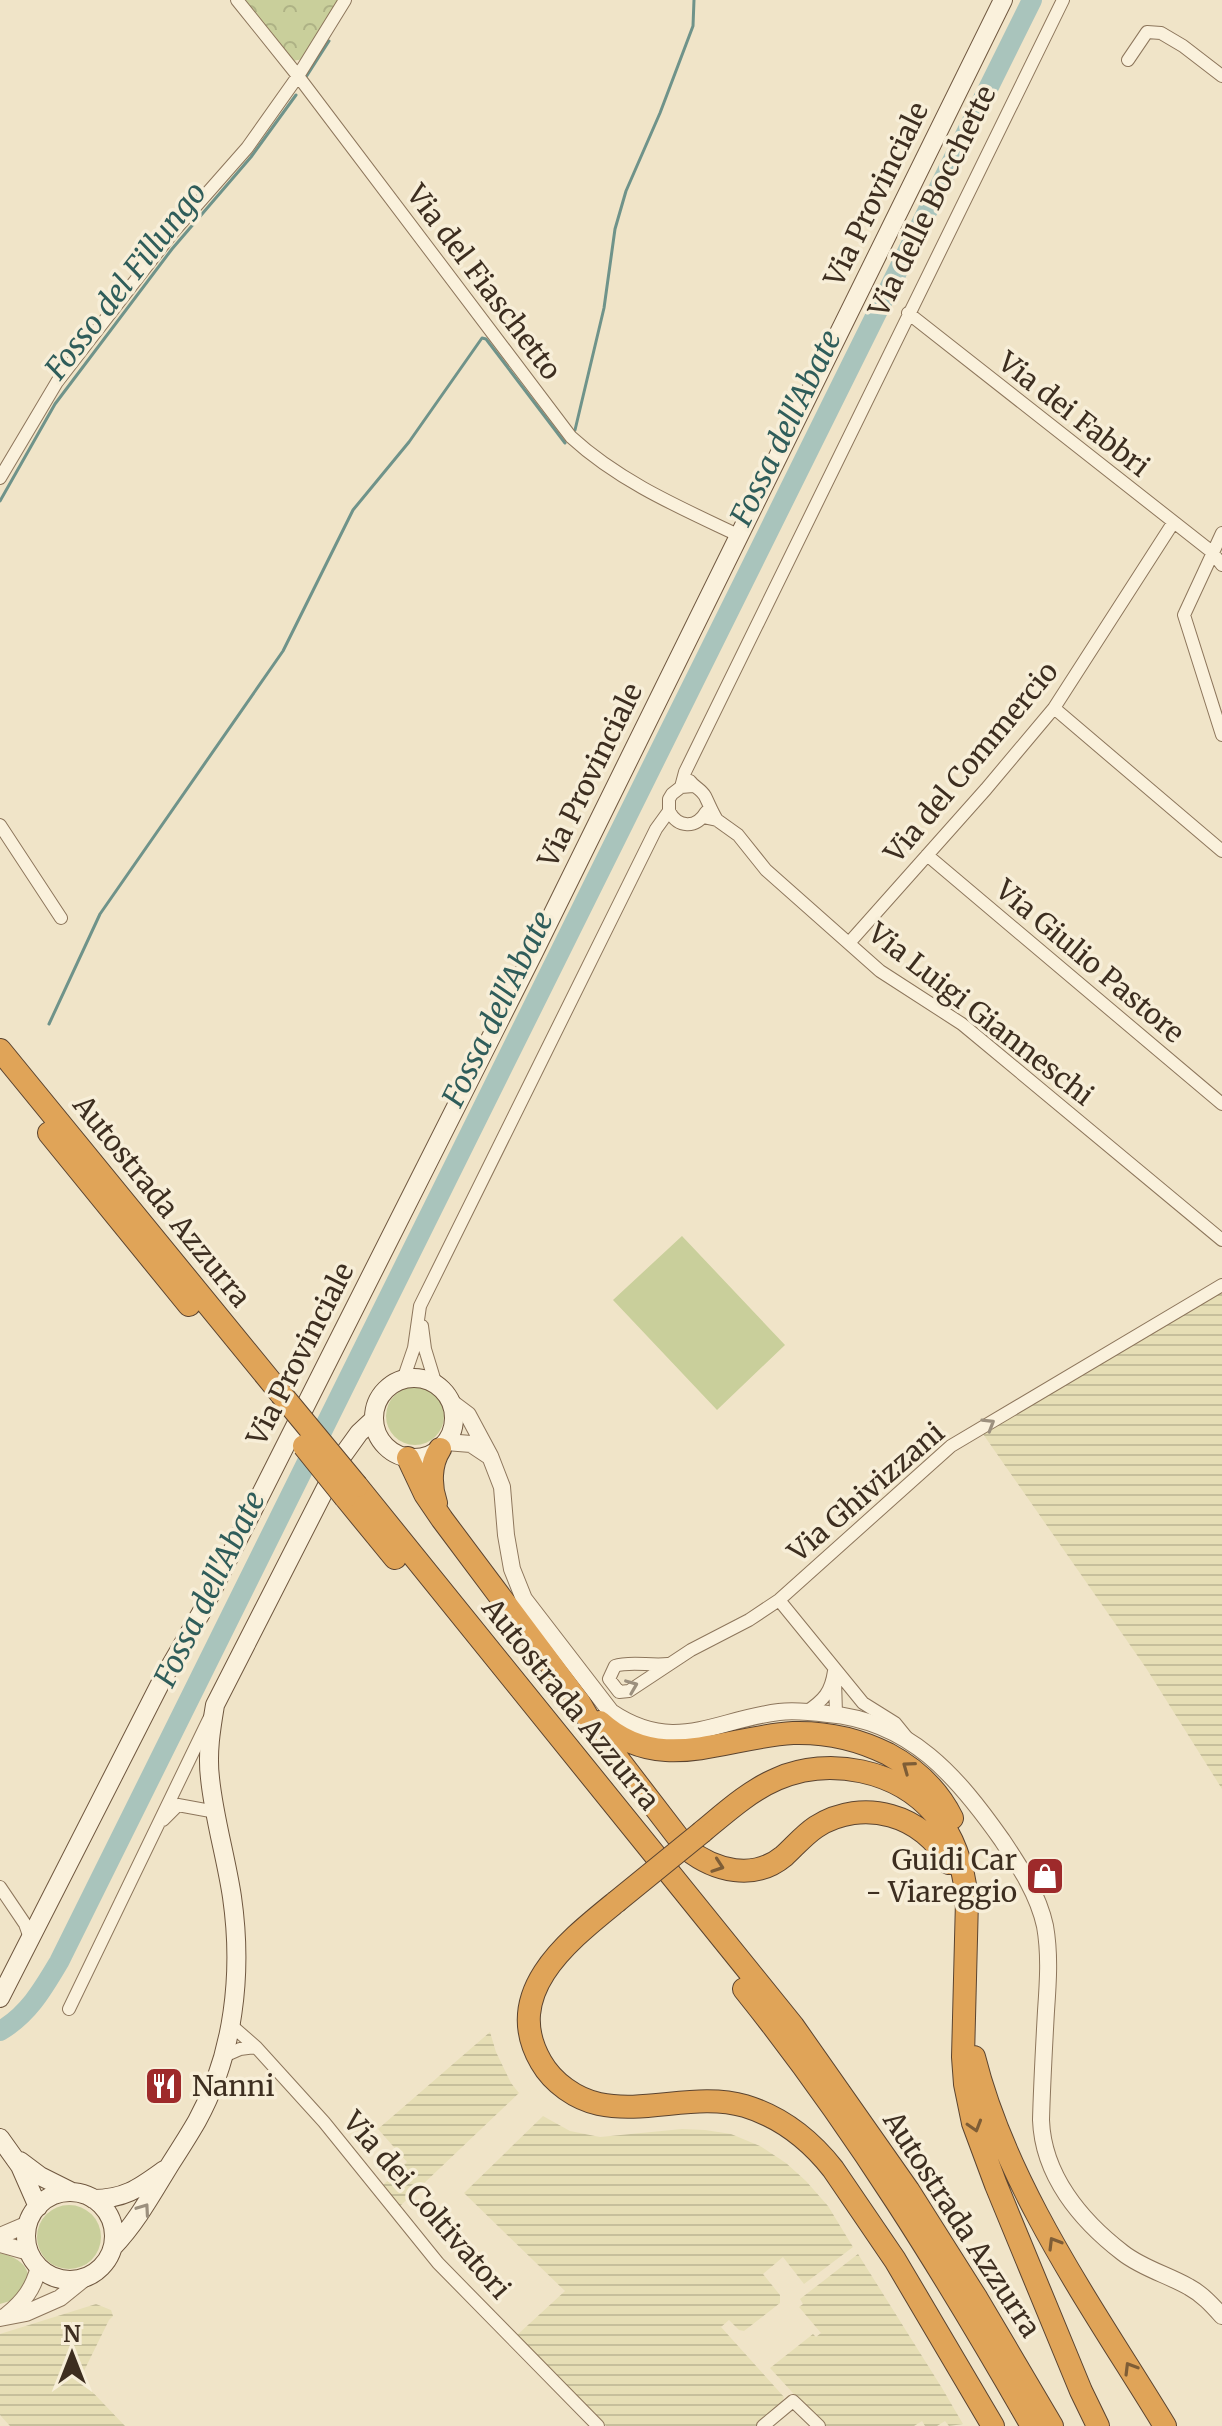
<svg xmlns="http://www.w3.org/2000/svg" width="1222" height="2426" viewBox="0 0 1222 2426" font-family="Merriweather,serif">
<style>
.farmland{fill:url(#farmland-rules)}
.grass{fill:#c9cf9b}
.park{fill:url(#park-crowns)}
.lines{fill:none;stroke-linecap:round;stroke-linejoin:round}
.stream{stroke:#6f938a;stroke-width:3}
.river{stroke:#a9c4bc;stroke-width:20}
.minor-casing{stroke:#8d765c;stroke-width:14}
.tertiary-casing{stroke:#8d765c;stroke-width:18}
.secondary-casing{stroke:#6f573f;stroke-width:20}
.motorway-casing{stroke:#5b4430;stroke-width:24}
.minor{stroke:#faf1dc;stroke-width:12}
.tertiary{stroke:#faf1dc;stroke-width:16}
.secondary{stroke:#faf1dc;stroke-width:18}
.motorway{stroke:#e0a458;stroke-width:22}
.motorway-bridge-casing{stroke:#5b4430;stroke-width:24;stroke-linecap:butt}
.motorway-bridge{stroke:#e0a458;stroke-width:22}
.oneway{stroke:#9c907e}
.oneway2{stroke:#7e5d36}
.labels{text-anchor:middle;stroke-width:7;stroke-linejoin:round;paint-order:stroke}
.street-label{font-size:28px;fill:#3d2e20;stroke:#f7eed8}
.poi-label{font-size:28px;fill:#3d2e20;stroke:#f7eed8;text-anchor:end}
.water-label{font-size:30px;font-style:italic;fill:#2f5d5a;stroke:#f7eed8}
</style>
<defs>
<pattern id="farmland-rules" width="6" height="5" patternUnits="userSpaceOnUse" patternTransform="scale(2)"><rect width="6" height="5" fill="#e6deb5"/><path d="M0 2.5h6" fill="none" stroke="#c6bf9b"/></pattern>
<pattern id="park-crowns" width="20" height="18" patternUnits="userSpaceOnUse" patternTransform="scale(2)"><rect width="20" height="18" fill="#c9cf9b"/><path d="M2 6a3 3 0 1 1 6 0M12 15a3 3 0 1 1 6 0" fill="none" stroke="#aeb285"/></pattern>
</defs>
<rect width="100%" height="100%" fill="#f0e4c8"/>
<!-- farmland -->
<path class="farmland" d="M1222,1287V1789L1146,1668L983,1434Z
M490,2032L496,2052L511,2083L519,2093L400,2206L383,2185L407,2162L378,2129Z
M543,2116L570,2131L600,2137L682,2129L705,2130L731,2134L760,2146L786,2163L806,2181L828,2206L853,2247L804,2284L783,2257L763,2274L780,2295V2303L744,2331L739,2330L729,2320L721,2327L784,2397L781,2405L758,2426H606L516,2336L565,2291L464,2193Z
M858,2254L942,2388L963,2424L949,2426L945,2421L937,2426H925L922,2421L914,2426H823L770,2368L813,2334L816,2337L821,2333L799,2307L803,2304L800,2299Z
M96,2304L111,2310L113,2316L109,2320L80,2379L125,2426H10L0,2415V2334Z"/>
<!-- grass -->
<path class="grass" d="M682,1236L785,1345L717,1410L613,1300Z
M386 1416a29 29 0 1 1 58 0a29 29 0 1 1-58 0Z
M37 2237a32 32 0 1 1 64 0a32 32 0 1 1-64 0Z
M0,2253C17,2258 26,2262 30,2280L13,2300L0,2304Z"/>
<!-- park -->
<path class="park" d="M245,0H339L304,59L292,61Z"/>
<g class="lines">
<!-- stream -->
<path class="stream" d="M306,77L329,41
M575,430L604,308L615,229L626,191L660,113L693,26L694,0
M0,501L55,404L172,249L251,157L296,95
M49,1024L100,914L283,651L353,510L409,442L482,338L486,339L565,443"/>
<!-- river -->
<path class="river" d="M0,2031C28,2015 43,1989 59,1962L1032,0"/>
<!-- minor casing -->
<g class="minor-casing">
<path id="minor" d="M237,0L298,76L571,437C620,482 681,508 740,536
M1128,60L1147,32L1161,33L1183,46L1222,76
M908,313L1212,552L1222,565
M0,478L57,382L173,232L247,148L298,76L345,0
M1222,533L1184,615L1222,735
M1054,708L1222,851
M690,781C694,787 701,789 705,796C709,804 712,812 717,820
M681,787L685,772L1063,0
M669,811C678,828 696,829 706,812
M703,817L717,820L738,835L766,870L880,971L962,1024L1222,1240
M0,825L61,918
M927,855L1222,1104
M849,943L986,789L1054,708L1173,523
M422,1326L425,1349L436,1385
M403,1380L414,1348L420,1306L656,829L669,811V799L672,794L681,787L693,786
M779,1600L863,1703L895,1723L908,1739
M668,1664C651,1666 629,1661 615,1666L609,1679L619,1692L629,1691L691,1650L749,1620L779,1600L951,1446L1222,1285
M835,1680L836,1714
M806,1712C824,1700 831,1692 834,1671
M163,1820L178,1805L216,1812
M0,1887L25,1924L30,1938
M69,2009L209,1719
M232,2026L256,2047L324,2122L438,2263L598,2426
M224,2056L240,2049L256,2047
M763,2426L793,2401L819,2426"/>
</g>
<!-- tertiary casing -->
<g class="tertiary-casing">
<path id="tertiary" d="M452,1403L468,1415L490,1456L502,1487L506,1535L512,1569L524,1599L611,1712C675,1755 714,1720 779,1712C795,1710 812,1712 828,1714C910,1721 957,1776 1002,1840C1020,1867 1038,1894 1045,1926C1050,1954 1048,1983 1046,2011C1044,2047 1042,2083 1041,2120C1043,2175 1080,2220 1123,2253C1142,2268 1168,2275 1189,2287C1202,2294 1212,2305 1222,2316
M446,1442L471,1444L489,1456
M0,2236L28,2224
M0,2244L29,2252
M7,2315C24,2301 33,2289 39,2267
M0,2318L26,2313L60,2298L86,2277"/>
</g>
<!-- secondary casing -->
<g class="secondary-casing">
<path id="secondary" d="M374 1418a40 40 0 1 1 80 0a40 40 0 1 1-80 0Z
M0,1998L161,1682L201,1613L534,952L1003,0
M0,2138L20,2166L38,2207
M20,2161L40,2176L72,2192
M26 2236a44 44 0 1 1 88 0a44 44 0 1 1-88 0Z
M93,2199C125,2199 139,2188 164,2170
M113,2247C137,2222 153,2192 171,2163C180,2149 189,2135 197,2121C234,2054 243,1973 232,1897C226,1857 214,1818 210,1778C207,1753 211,1729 215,1705L341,1458L359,1433L374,1419"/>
</g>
<!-- motorway casing -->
<g class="motorway-casing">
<path id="motorway" d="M0,1050L281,1394
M49,1133L189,1305
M408,1458L425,1494L442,1519L579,1702L592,1725L687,1849C715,1871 754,1881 784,1856C795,1846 804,1835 816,1827C863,1797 924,1815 949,1863
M357,1486L793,2026L908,2190L977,2299L1052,2426
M345,1497L395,1558
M436,1503C430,1486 430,1464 440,1449
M600,1722C659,1776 724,1737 793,1733C827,1732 858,1739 888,1754C916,1769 938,1790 952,1818
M702,1832C725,1813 749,1791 777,1779C829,1756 898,1770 935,1814C955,1838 964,1869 967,1900L963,2057L965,2084L973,2123L996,2185L1081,2391L1098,2426
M616,1902C568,1941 501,1993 541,2062C553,2083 576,2099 599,2104C647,2114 697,2092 745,2106C781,2117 811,2141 833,2169L895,2260L993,2426
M744,1989C854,2126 945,2274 1032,2426
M974,2057C1007,2189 1095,2311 1165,2426"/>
</g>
<!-- minor -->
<use href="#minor" class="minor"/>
<!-- tertiary -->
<use href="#tertiary" class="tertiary"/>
<!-- secondary -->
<use href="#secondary" class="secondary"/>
<!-- motorway -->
<use href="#motorway" class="motorway"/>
<!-- motorway-bridge casing -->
<g class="motorway-bridge-casing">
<path id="motorway-bridge" d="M281,1394L357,1486
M304,1446L345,1497
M616,1902L702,1832"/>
</g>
<!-- motorway-bridge -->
<use href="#motorway-bridge" class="motorway-bridge"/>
</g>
<!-- one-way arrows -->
<defs><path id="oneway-chevron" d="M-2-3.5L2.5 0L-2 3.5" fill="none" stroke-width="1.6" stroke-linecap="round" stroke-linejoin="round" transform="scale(2)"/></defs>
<g class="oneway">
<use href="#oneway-chevron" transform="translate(989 1424) rotate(-31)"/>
<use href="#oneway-chevron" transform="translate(632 1686) rotate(-22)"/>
<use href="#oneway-chevron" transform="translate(144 2209) rotate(-55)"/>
</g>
<g class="oneway2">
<use href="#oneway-chevron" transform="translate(908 1767) rotate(-144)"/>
<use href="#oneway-chevron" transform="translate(718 1866) rotate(19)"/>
<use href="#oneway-chevron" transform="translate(975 2126) rotate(73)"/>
<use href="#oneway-chevron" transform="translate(1054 2243) rotate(-121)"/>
<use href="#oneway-chevron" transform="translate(1130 2368) rotate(-121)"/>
</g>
<!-- icons -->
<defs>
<g id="shop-square" transform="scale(2)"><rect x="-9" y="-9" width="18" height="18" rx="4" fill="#9e2a2b" stroke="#f7eed8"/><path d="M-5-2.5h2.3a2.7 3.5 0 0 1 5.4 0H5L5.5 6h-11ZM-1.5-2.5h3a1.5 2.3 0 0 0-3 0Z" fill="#fff"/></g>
<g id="restaurant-square" transform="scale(2)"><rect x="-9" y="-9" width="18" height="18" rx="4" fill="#9e2a2b" stroke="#f7eed8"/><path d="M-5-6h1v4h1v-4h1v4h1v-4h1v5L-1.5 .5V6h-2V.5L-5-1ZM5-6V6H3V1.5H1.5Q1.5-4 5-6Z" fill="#fff"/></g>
</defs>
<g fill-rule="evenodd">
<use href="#shop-square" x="1045" y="1876"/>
<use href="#restaurant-square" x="164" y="2086"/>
</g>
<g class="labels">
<!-- street labels -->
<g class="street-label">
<text transform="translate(876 194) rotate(-64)" y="10">Via Provinciale</text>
<text transform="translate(932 201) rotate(-64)" y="10">Via delle Bocchette</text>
<text transform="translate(484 282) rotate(53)" y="10">Via del Fiaschetto</text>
<text transform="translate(1074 414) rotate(38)" y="10">Via dei Fabbri</text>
<text transform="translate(971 762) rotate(-50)" y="10">Via del Commercio</text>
<text transform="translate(590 775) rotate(-64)" y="10">Via Provinciale</text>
<text transform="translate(1090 961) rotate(40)" y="10">Via Giulio Pastore</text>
<text transform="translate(981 1014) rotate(38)" y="10">Via Luigi Gianneschi</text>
<text transform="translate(162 1201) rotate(51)" y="10">Autostrada Azzurra</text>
<text transform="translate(300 1354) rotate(-63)" y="10">Via Provinciale</text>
<text transform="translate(866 1492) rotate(-41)" y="10">Via Ghivizzani</text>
<text transform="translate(571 1704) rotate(51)" y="10">Autostrada Azzurra</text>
<text transform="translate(427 2205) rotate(49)" y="10">Via dei Coltivatori</text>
<text transform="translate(962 2224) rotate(57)" y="10">Autostrada Azzurra</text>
</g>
<!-- poi labels -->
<g class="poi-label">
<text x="1017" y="1870">Guidi Car<tspan x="1017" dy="32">- Viareggio</tspan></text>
<text x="192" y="2096" text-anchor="start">Nanni</text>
</g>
<!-- water labels -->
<g class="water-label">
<text transform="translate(126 281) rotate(-52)" y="10">Fosso del Fillungo</text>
<text transform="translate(786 428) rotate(-64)" y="10">Fossa dell'Abate</text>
<text transform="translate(498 1009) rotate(-64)" y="10">Fossa dell'Abate</text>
<text transform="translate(210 1589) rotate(-64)" y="10">Fossa dell'Abate</text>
</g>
</g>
<!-- north arrow -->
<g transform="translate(72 2354)" stroke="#f7eed8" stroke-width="6" paint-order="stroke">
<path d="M0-6L14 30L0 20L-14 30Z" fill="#3d2e20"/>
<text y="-12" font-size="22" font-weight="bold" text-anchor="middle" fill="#3d2e20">N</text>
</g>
</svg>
